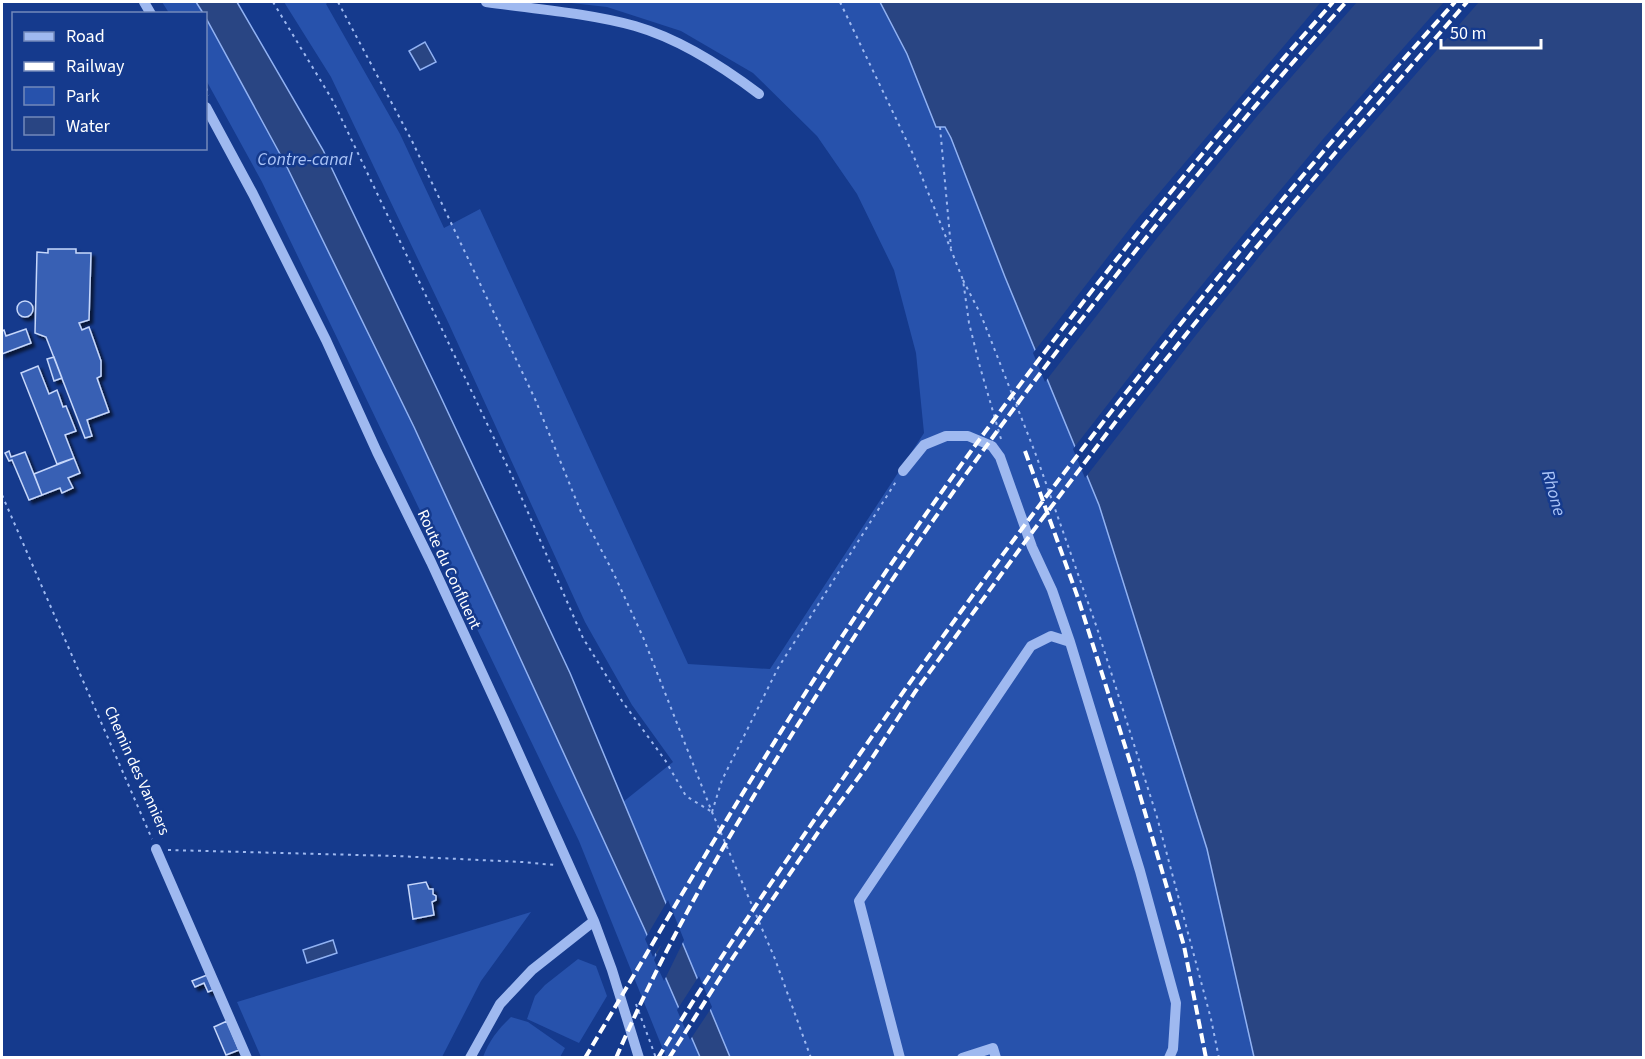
<svg xmlns="http://www.w3.org/2000/svg" width="1645" height="1059" viewBox="0 0 1645 1059" font-family="'Source Sans 3',sans-serif">
<style>
.green{fill:#2752ac}
.water{fill:#294583;stroke:#91b2f3;stroke-width:1.5}
.pier{fill:#153a8d}
.building{fill:#3961b4;stroke:#c6d7fb;stroke-width:1.5;filter:url(#shadow)}
.lines{fill:none;stroke-linecap:round;stroke-linejoin:round}
.path{stroke:#9fb9f0;stroke-width:2;stroke-dasharray:3 4.5;stroke-linecap:butt}
.minor{stroke:#9fb9f0;stroke-width:10}
.rail{stroke:#fff;stroke-width:4;stroke-dasharray:10 4.5;stroke-linecap:butt}
.labels{text-anchor:middle;stroke-width:5;stroke-linejoin:round;paint-order:stroke}
.street-label{font-size:16px;fill:#fff;stroke:#153a8d}
.water-label{font-size:18px;font-style:italic;fill:#abc4f7;stroke:#153a8d}
</style>
<defs>
<filter id="shadow"><feDropShadow dx="3.5" dy="3.5" stdDeviation="1.5" flood-color="#0009"/></filter>
</defs>
<rect width="100%" height="100%" fill="#153a8d"/>
<!-- green -->
<path class="green" d="M162,2H196L203,13H169Z
M284,2H328L326,4L400,134L444,228L480,209L688,664L770,669L924,433L916,353L894,270L857,194L817,136L753,73L681,31L607,7L562,2H880L951,138L1005,277L1099,505L1207,849L1254,1057H730L623,802L673,762L632,705L585,622L448,322L331,77Z
M206,18L286,165L414,427L644,928L700,1057H666L579,841L262,182L206,80Z
M531,912L481,981L442,1057H261L237,1002Z
M578,959L596,966L607,996L579,1043L527,1019L535,996L545,985Z
M511,1017L528,1022L565,1048L560,1057H483C489,1041 498,1029 511,1017Z"/>
<!-- water -->
<path class="water" d="M196,2H237L323,150L438,391L570,673L730,1057H700L644,928L414,427L286,165L206,18V14L203,13Z
M880,2H1643V1057H1254L1207,849L1099,505L1005,277L951,138L945,127H936L907,54Z
M425,42L436,62L420,70L409,51Z
M333,940L337,953L307,963L303,950Z"/>
<!-- pier -->
<path class="pier" d="M1321,2H1357L1258,115L1157,238L1045,382L1033,353L1138,218Z
M1444,2H1479L1344,156L1262,253L1196,335L1085,478L1073,449L1175,318L1242,236L1324,138Z
M668,900L684,940L664,981L654,960L661,946H660L653,957L645,939Z
M699,976L712,1007L690,1040L677,1010Z"/>
<!-- building -->
<path class="building" d="M48,249H76V253H91L89,320L79,323L82,330L89,327L101,361V376L97,378L109,412L87,420L92,436L85,438L46,337L35,333L37,252L48,253Z
M17 309a8 8 0 1 1 16 0a8 8 0 1 1-16 0Z
M26,329L31,343L2,354V331L4,330L6,336Z
M54,357L62,378L54,381L47,359Z
M38,366L49,394L57,390L63,407L66,406L76,431L65,435L74,458L57,464L21,373Z
M9,451L11,457L25,452L42,495L29,500L12,460L9,461L5,453Z
M74,458L80,473L68,478L73,488L62,493L60,488L42,495L34,474Z
M426,882L429,889H433V894L436,896V900L432,902L434,915L413,919L408,885Z
M207,975L213,990L208,992L204,983L195,987L192,981Z
M227,1021L239,1050L226,1055L214,1027Z"/>
<g class="lines">
<!-- path -->
<path class="path" d="M273,2L333,101L512,476L583,638L622,701L665,760L686,796L712,812
M338,2L412,141L535,399L581,512L613,572L643,637L712,812L775,959L811,1058
M840,2L912,152L963,280L969,323L980,367L1001,439
M206,88L209,95
M940,127L951,248
M963,280L981,315L1036,455L1097,628L1157,817L1211,1019L1219,1058
M2,495L152,839
M712,812L722,780L778,668L897,480
M168,850L396,856L522,862L555,865
M636,1004L656,1058"/>
<!-- minor -->
<path class="minor" d="M144,2L151,14
M486,2C535,9 587,13 635,26C680,39 722,66 759,94
M206,107L253,194L326,340L377,452L431,562L502,716L594,921L612,970L639,1058
M903,471L924,445L946,436H968L992,446L1000,457L1032,547L1052,590L1070,642
M156,849L247,1058
M470,1058L500,1004L532,970L594,921
M900,1058L859,901L1031,646L1051,636L1070,642L1140,871L1176,1003L1173,1049L1169,1058
M962,1058L993,1048L996,1058"/>
<!-- rail -->
<path class="rail" d="M1025,451L1078,598L1132,768L1184,946L1206,1058
M585,1058C669,916 752,773 843,635C991,413 1155,202 1333,2
M616,1058C672,928 744,809 820,690C975,446 1154,218 1346,2
M658,1058C720,955 789,857 857,758C1040,494 1239,240 1455,2
M669,1058L734,956L821,828L867,766L915,692L1033,531L1117,420L1255,249L1336,152L1467,2"/>
</g>
<g class="labels">
<!-- street labels -->
<g class="street-label">
<text transform="translate(450 569) rotate(65)" y="6">Route du Confluent</text>
<text transform="translate(138 770) rotate(66)" y="6">Chemin des Vanniers</text>
</g>
<!-- water labels -->
<g class="water-label">
<text x="305" y="165">Contre-canal</text>
<text transform="translate(1554 493) rotate(74)" y="6">Rhone</text>
</g>
</g>
<!-- border -->
<rect width="1645" height="1059" fill="none" stroke="#ffffff" stroke-width="6"/>
<!-- legend -->
<rect x="12" y="12" width="195" height="138" fill="#153a8d" stroke="#7389bb" stroke-width="1.5"/>
<rect x="24" y="32" width="30" height="9" fill="#9fb9f0" stroke="#7389bb" stroke-width="1.5"/>
<text x="66" y="42" font-size="18" fill="#ffffff">Road</text>
<rect x="24" y="62" width="30" height="9" fill="#ffffff" stroke="#7389bb" stroke-width="1.5"/>
<text x="66" y="72" font-size="18" fill="#ffffff">Railway</text>
<rect x="24" y="87" width="30" height="18" fill="#2752ac" stroke="#7389bb" stroke-width="1.5"/>
<text x="66" y="102" font-size="18" fill="#ffffff">Park</text>
<rect x="24" y="117" width="30" height="18" fill="#294583" stroke="#7389bb" stroke-width="1.5"/>
<text x="66" y="132" font-size="18" fill="#ffffff">Water</text>
<!-- scale -->
<path d="M1441 39v9h100v-9" fill="none" stroke="#ffffff" stroke-width="3"/>
<text x="1450" y="39" font-size="18" fill="#ffffff" stroke="#153a8d" stroke-width="4.5" paint-order="stroke">50 m</text>
</svg>
